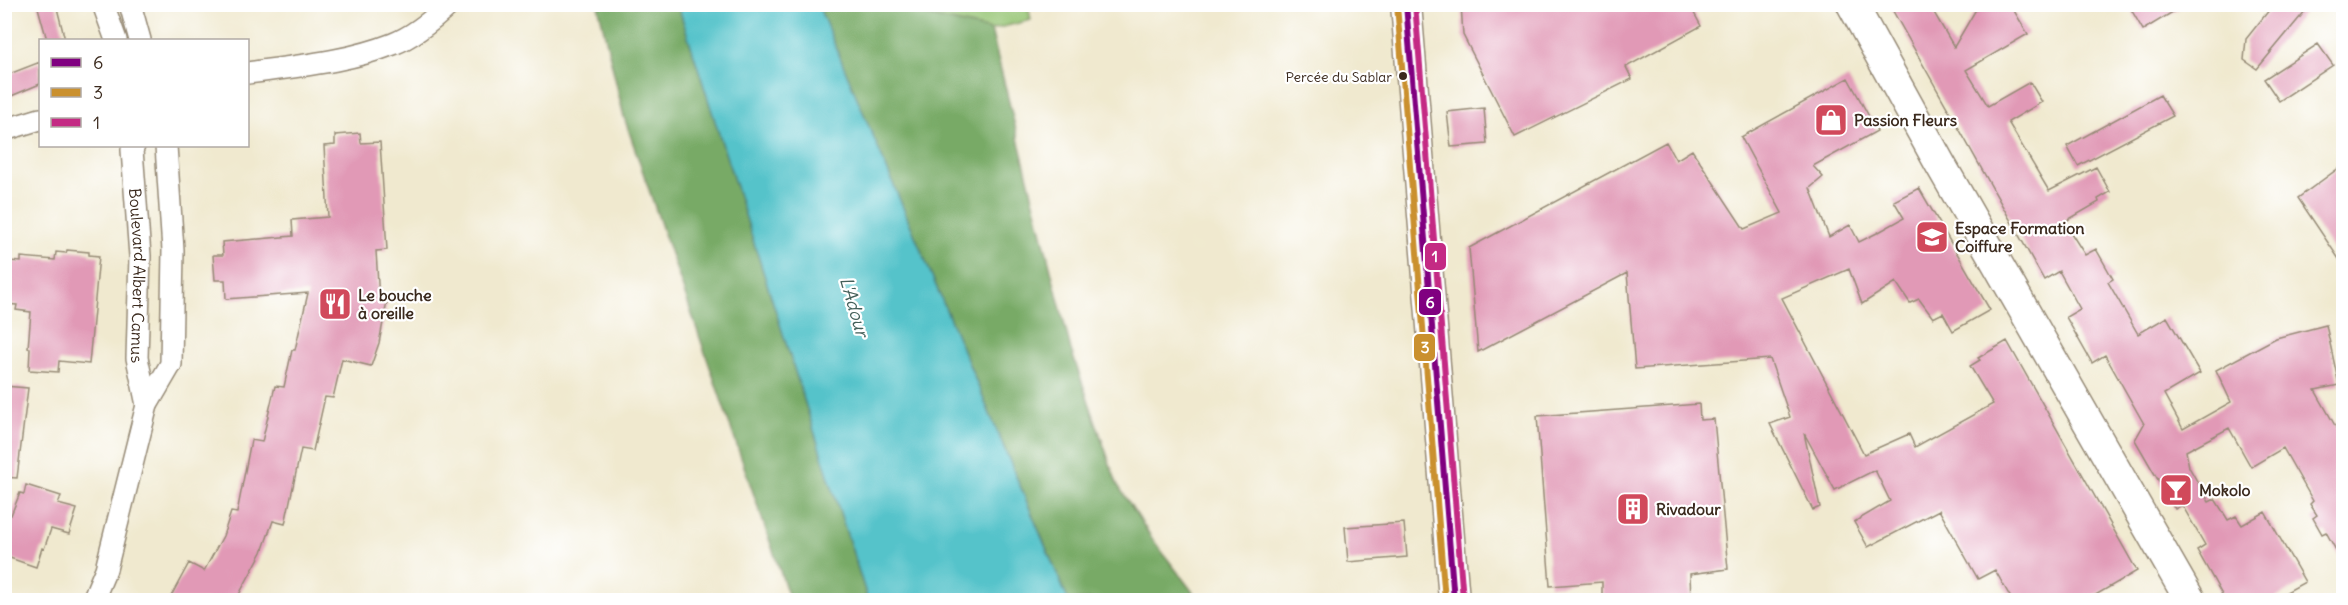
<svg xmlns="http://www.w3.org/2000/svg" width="2348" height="605" viewBox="0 0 2348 605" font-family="Delius,sans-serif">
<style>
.green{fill:#96c575;stroke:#68784a;stroke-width:1.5}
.forest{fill:#78aa66;stroke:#5a6a42;stroke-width:1.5}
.water{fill:#55c3ca;stroke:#487674;stroke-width:1.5}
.building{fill:#e199b6}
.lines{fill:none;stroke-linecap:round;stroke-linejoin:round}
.minor-casing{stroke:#968a76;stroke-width:24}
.secondary-casing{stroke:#968a76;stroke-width:33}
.minor{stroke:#fff;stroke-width:21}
.secondary{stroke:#fff;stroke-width:30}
.bus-1-casing{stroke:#fff;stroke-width:10}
.bus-2-casing{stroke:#fff;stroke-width:10}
.bus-3-casing{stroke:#fff;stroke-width:10}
.bus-1{stroke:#800080;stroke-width:6}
.bus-2{stroke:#ca902e;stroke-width:6}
.bus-3{stroke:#c42a84;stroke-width:6}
.bus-dot{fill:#3b2a1e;stroke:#fff;stroke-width:2}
.labels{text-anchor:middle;stroke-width:4.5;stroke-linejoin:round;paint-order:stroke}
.bus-label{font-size:14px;fill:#3b2a1e;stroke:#fff;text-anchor:end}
.poi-label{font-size:16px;font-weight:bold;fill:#3b2a1e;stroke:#fff;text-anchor:start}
.street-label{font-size:16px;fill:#3b2a1e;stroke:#fff}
.water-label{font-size:18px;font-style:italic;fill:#44605a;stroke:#fff}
.line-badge{stroke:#fff;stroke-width:2}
.badge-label{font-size:16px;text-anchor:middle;font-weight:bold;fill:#fff}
</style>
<rect width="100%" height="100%" fill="#fff"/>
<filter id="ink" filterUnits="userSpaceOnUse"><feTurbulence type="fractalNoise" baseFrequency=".0167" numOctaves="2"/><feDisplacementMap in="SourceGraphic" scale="12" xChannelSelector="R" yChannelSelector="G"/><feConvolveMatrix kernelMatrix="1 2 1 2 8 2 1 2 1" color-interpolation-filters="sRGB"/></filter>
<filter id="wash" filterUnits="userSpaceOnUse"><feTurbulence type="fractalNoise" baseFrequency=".008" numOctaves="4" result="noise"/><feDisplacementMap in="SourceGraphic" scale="24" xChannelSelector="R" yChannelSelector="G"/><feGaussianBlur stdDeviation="1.35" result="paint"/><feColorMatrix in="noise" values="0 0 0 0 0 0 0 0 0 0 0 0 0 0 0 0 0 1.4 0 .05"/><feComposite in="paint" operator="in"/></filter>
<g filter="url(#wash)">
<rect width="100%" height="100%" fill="#f0e9cf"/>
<!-- green -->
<path class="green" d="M882,5H1028L1031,20L991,30L882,6Z"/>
<!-- forest -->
<path class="forest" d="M598,5H678L868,600H790L624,117Z
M818,5H882V6L991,30L1071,350L1117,484L1153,540L1199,600H1068Z"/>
<!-- water -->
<path class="water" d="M678,5H818L1068,600H868Z"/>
<g id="blocks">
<!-- building -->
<path class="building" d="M37,4H56L65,40H47Z
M1461,4H1689L1701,26L1626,67L1632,79L1515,137L1463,35Z
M1889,4H1929L1954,47L1975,11L1985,4H2010L2028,34L1966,70L1988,106L2030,82L2042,102L2008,122L2049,191L2096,167L2110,192L2098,199L2099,202L2064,222L2085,255L2096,249L2113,279L2108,282L2138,334L2167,317L2200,373L2164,394L2183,429L2231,402L2216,370L2276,338L2326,325L2339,385L2315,390L2337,429L2343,425V563L2326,532L2322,534L2313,518L2317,515L2310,504L2313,501L2283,448L2251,467L2229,428L2186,451L2189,467L2209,502L2215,499L2228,520L2236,516L2242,525L2265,512L2305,582L2272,600H2225L2197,550L2205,545L2182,505L2175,509L2135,440L2144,424L2105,355L2092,363L2066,317L2080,309L2059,271L2044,280Z
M2128,4H2186L2143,30Z
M2274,4H2311L2257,69L2244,60L2246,39Z
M2318,44L2333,65L2279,101L2264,79Z
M40,62V84L4,99V76Z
M1848,78L1877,131L1813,166L1823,177L1810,188L1829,237L1850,225L1859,242L1877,233L1904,218L1894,201L1919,188L1990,310L1953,331L1943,313L1933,318L1919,299L1910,303L1896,282L1862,304L1849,269L1782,298L1864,454L1909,434L1915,447L1993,404L1970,366L1980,360L1978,358L2007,341L2137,571L2087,600H2012L1995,570L1978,579L1939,510L1868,547L1854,522L1890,501L1875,470L1835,490L1804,433L1820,507L1813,510L1770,424L1790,417L1770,359L1635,369L1627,273L1478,352L1469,248L1666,142L1676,160L1692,150L1744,229L1782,213L1741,137Z
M2160,95L2173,116L2078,166L2067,146Z
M1484,108L1487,144L1451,147L1447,112Z
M360,133L361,143L380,142L387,250L376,251L379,300L387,302L379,343L371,366L342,359L333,398L325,397L313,451L301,449L285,524L273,521L262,552L236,600H169L189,563L204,571L223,536L231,512L237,513L251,440L262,442L275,386L284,387L292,350H295L308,293L226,299L225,280H215L213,255H223L222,242L293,236L292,220L328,217L324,146L335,145V135Z
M2343,165V265L2298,198Z
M67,250L89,252V255L99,256L89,364L59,361L58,372L29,370L30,348H28L31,312L16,310L17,305L5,304L9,261L21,262V257L55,260L56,252L66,253Z
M4,386L28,388L17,478L4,477Z
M1699,404L1700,420L1714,419L1728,569L1690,574L1691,600H1602V582L1550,586L1537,416Z
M26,485L61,496L58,504L77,509L69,534L51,529L44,549L42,548L36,567L4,556V513L11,515L20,493L24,494Z
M1404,523L1407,557L1348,562L1345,527Z"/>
</g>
</g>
<g filter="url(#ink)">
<use href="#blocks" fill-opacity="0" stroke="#968a76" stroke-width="1.5"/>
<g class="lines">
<!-- minor casing -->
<g class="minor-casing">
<g id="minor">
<path d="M103,4L116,40"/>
<path d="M130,4L140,40"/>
<path d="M248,73C296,66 347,62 393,44C414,36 433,20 450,4"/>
<path d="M4,130L40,119"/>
<path id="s1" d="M134,146L132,150L140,256L137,358L147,405"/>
<path d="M93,600L106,569L147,405L171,364L173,250L166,146"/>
</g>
</g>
<!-- secondary casing -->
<g class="secondary-casing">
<path id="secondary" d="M1406,4L1454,600
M1852,4L1939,162L2190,600"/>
</g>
<!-- minor -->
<use href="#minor" class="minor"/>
<!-- secondary -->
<use href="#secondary" class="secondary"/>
<!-- bus-1 casing -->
<g class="bus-1-casing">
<path id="bus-1" d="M1406,4L1454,600"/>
</g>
<!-- bus-2 casing -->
<g class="bus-2-casing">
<path id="bus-2" d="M1397,5L1445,600"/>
</g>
<!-- bus-3 casing -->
<g class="bus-3-casing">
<path id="bus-3" d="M1415,4L1463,599"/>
</g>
<!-- bus-1 -->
<use href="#bus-1" class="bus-1"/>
<!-- bus-2 -->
<use href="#bus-2" class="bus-2"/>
<!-- bus-3 -->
<use href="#bus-3" class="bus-3"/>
</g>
</g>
<!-- icons -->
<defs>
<g id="shop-square" transform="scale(1.725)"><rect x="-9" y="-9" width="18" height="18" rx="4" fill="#d1495b" stroke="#fff"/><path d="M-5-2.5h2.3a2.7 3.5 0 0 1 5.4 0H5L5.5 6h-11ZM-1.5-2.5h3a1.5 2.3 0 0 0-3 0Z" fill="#fff"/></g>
<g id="school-square" transform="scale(1.725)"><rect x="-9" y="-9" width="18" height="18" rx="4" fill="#d1495b" stroke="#fff"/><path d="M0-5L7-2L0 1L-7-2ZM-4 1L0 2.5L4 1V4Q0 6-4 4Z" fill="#fff"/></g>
<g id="restaurant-square" transform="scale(1.725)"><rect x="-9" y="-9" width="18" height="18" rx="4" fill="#d1495b" stroke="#fff"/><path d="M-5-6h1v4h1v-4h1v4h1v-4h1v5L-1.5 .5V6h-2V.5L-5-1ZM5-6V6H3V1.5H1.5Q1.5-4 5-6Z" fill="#fff"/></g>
<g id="bar-square" transform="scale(1.725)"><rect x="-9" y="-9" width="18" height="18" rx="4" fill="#d1495b" stroke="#fff"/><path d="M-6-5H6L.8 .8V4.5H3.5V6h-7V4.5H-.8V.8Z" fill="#fff"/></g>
<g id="building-square" transform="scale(1.725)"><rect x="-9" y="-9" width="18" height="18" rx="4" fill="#d1495b" stroke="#fff"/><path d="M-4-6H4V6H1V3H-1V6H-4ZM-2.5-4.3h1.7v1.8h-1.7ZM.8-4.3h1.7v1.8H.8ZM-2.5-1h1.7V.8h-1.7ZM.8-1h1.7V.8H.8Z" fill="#fff"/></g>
</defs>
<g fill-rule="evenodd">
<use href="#shop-square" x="1831" y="120"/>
<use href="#school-square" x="1932" y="237"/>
<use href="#restaurant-square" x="335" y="304"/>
<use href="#bar-square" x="2176" y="490"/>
<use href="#building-square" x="1633" y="509"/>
</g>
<!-- markers -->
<circle class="bus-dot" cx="1403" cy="76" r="5"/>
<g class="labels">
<!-- bus labels -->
<g class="bus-label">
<text x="1392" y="82">Percée du Sablar</text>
</g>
<!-- poi labels -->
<g class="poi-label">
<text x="1854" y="126">Passion Fleurs</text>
<text x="1955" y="234">Espace Formation<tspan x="1955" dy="18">Coiffure</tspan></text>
<text x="358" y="301">Le bouche<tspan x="358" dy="18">à oreille</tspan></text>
<text x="2199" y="496">Mokolo</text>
<text x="1656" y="515">Rivadour</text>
</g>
<!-- street labels -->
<g class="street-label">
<text dy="6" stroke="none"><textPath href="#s1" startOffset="130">Boulevard Albert Camus</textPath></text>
</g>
<!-- water labels -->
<g class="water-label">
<text transform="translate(854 307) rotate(74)" y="6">L'Adour</text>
</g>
</g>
<g class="line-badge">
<rect x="1424" y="242" width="23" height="29" rx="6" fill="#c42a84"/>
<rect x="1418" y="288" width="24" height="28" rx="6" fill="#800080"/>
<rect x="1413" y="333" width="23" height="29" rx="6" fill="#ca902e"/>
</g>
<g class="badge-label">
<text x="1435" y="262">1</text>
<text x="1430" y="308">6</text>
<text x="1425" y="353">3</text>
</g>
<!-- margin -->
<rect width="2348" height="605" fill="none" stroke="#fff" stroke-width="24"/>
<!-- legend -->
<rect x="39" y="39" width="210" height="108" fill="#ffffff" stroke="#b1aaa5" stroke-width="1.5"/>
<rect x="51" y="58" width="30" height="9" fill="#800080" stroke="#b1aaa5" stroke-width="1.5"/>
<text x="93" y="69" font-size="18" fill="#3b2a1e">6</text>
<rect x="51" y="88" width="30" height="9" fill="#ca902e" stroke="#b1aaa5" stroke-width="1.5"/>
<text x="93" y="99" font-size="18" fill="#3b2a1e">3</text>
<rect x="51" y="118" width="30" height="9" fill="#c42a84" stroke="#b1aaa5" stroke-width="1.5"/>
<text x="93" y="129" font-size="18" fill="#3b2a1e">1</text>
</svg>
